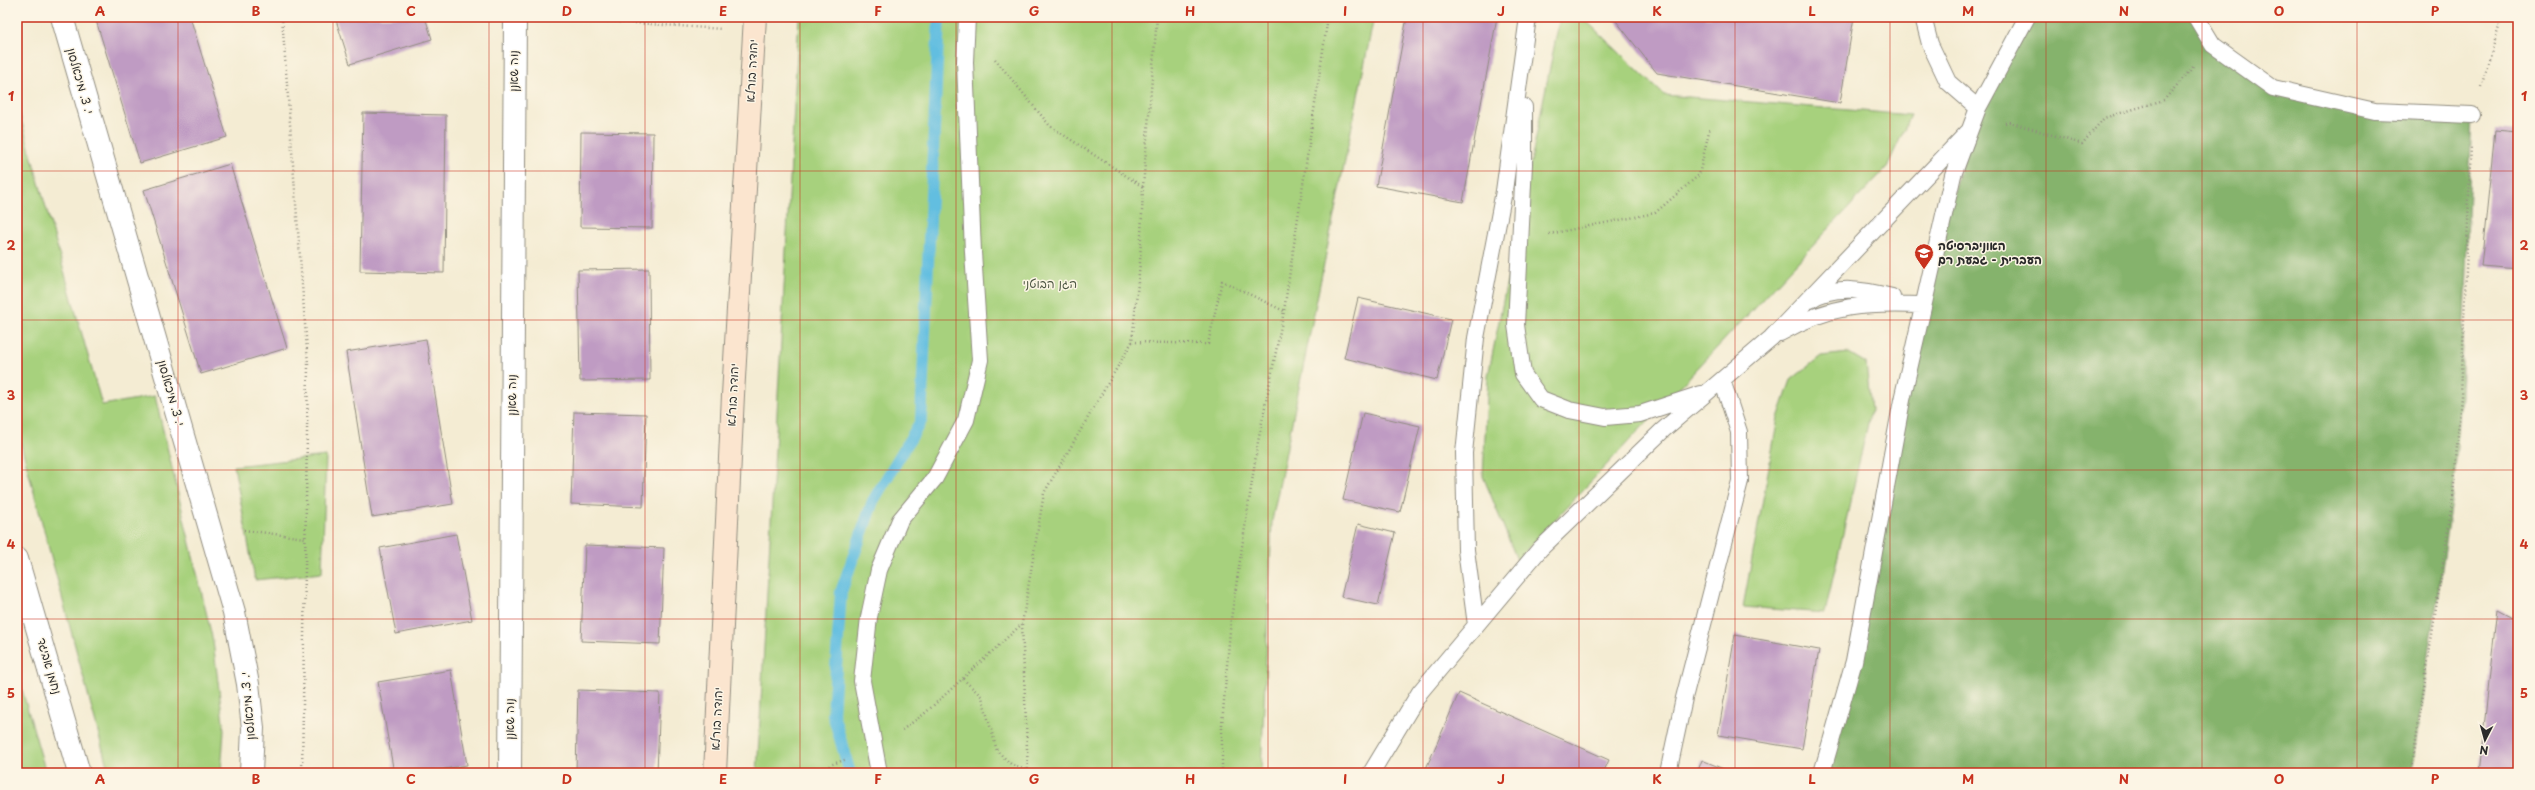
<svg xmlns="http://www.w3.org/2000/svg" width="2535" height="790" viewBox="0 0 2535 790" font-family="'Playpen Sans','Playpen Sans Hebrew',sans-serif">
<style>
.green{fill:#a7d17d;stroke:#697e54}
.forest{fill:#85b36c;stroke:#586f4c}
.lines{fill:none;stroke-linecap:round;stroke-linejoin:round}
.stream{stroke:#62bee0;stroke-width:12}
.building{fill:#bf9bc3}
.lane-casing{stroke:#908c7f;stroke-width:18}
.street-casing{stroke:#908c7f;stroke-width:24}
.secondary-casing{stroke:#908c7f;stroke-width:24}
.path{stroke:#908c7f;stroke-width:2.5;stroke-dasharray:1 3;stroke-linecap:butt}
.lane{stroke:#fff;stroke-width:16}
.street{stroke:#fff;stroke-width:22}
.secondary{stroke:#fbe5cf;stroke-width:22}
.grid{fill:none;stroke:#c8321e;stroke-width:1;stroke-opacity:0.55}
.labels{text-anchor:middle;stroke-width:3;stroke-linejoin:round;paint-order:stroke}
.street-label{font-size:12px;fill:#2b2b2b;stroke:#fcf5e5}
.poi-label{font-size:12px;font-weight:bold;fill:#2b2b2b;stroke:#fcf5e5;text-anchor:start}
.park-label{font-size:12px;fill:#4a5440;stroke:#fcf5e5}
.neatline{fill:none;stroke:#c8321e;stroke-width:1.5}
.grid-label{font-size:13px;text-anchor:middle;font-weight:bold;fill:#c8321e}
</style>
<rect width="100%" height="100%" fill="#fcf5e5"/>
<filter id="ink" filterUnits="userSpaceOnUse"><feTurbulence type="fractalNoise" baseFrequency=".025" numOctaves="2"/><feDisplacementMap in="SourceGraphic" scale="8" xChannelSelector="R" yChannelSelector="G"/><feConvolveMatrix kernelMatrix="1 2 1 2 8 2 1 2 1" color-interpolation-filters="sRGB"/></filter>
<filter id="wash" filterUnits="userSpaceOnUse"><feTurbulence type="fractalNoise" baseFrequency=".012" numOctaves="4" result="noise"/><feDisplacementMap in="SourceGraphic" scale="16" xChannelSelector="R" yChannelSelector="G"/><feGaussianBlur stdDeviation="0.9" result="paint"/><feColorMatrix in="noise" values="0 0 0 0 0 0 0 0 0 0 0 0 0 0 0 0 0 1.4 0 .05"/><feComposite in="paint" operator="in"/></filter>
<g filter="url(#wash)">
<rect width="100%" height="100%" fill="#f4ecd3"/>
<!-- green -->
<path class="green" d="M799,17H1374L1272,521L1261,773H757Z
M1560,17H1582L1664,95L1911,115L1887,167L1517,560L1483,476L1488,376Z
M17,105L102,405L155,396L213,641L224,730L221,773H109L17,429Z
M1849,353L1866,363L1871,410L1825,613L1743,607L1778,418L1791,380L1821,356Z
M326,456L322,573L255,580L234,466Z
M17,672L46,773H17Z"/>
<!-- forest -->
<path class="forest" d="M2026,17H2197L2213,45L2273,88L2375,111L2472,115L2461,396L2453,496L2411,773H1826L1922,305L1978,108Z"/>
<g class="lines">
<!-- stream -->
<path class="stream" d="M850,773L833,714L841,592L873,501L921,421L939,17"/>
</g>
<g id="blocks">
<!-- building -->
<path class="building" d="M95,17H190L227,137L140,163Z
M335,17H425L432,39L350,64Z
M1407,17H1497L1463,202L1376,186Z
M1613,17H1854L1840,103L1657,73Z
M363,113L446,115L444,273L360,271Z
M2495,130L2518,132V269L2481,266Z
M581,132L653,133L652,228L580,227Z
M230,164L287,348L201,374L144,190Z
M649,269L650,380L580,381L578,270Z
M1358,298L1451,319L1437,380L1344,358Z
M426,339L453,504L372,517L346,352Z
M574,412L646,414L643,507L571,504Z
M1363,413L1420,426L1400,512L1343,500Z
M1358,524L1395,533L1378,605L1341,597Z
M456,534L472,620L396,634L380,548Z
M585,545L664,548L660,644L581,641Z
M2497,609L2518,620V773H2479Z
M1735,635L1819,650L1802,749L1718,735Z
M451,670L467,765L423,773H394L378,682Z
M578,690L660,693L657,773H576Z
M1459,693L1609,760L1603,773H1424Z
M1702,760L1733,773H1697Z"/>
</g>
</g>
<g filter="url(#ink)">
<use href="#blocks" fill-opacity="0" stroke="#908c7f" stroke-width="1"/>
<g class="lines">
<!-- lane casing -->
<g class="lane-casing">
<path id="lane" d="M1923,17L1930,44L1948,82L1978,108
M2196,17L2213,45L2273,88L2375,111L2472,115
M1524,107V164L1516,325L1523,374L1541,399L1569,410L1605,417L1640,414L1701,394
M1810,300C1834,284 1865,290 1892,297
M1780,333C1831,304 1866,303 1922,305
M1476,625L1466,550L1464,453L1476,338L1504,191L1528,17
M879,773L862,681L869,617L879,570L900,520L935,478L966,420L980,360L973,252L965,62L967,17
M1371,773L1420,692L1540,549L1663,430L1771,338L1968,132
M1668,773L1684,698L1740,481L1739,432L1722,380
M1822,773L1854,661L1902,400L1953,175L1978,108L2027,17"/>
</g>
<!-- street casing -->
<g class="street-casing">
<path id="street" d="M62,17L234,612L248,684L253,728L251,773
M17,559L79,773
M510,773L515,17"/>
</g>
<!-- secondary casing -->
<g class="secondary-casing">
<path id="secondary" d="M715,773L733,395L755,17"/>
</g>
<!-- path -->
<path class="path" d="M282,17L308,364L302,773
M547,17L722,29
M995,59L1050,126L1143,187
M2481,87L2502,17
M2005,123L2009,122L2082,144L2104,118L2164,100L2193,67
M1549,234L1655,213L1699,175L1710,127
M1132,342L1208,344L1222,281L1284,311
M244,530L305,538
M963,679L982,697L997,751L1012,765L1028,769
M902,730L924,714L1022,624
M825,773L830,765L847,759
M1028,773L1022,624L1044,493L1132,342L1140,263L1143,187L1157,17
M1222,773V724L1231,619L1258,442L1284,311L1328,17
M2411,773L2453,496L2461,396L2471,145"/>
<!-- lane -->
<use href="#lane" class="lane"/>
<!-- street -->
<use href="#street" class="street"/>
<!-- secondary -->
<use href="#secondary" class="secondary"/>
</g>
</g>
<!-- grid -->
<path class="grid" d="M178,17V773M333,17V773M489,17V773M645,17V773M800,17V773M956,17V773M1112,17V773M1268,17V773M1423,17V773M1579,17V773M1735,17V773M1890,17V773M2046,17V773M2202,17V773M2357,17V773M17,171H2518M17,320H2518M17,470H2518M17,619H2518"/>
<!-- icons -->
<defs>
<g id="university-pin" transform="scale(1)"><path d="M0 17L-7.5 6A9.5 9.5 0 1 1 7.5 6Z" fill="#c8321e" stroke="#fcf5e5"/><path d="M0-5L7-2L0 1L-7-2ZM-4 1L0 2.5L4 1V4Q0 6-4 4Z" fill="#fff"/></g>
</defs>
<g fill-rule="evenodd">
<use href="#university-pin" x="1924" y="253"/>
</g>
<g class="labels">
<!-- street labels -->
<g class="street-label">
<text transform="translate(514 71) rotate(-90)" y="4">נוה שאנן</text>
<text transform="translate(752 71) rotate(-87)" y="4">יהודה בורלא</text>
<text transform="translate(80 81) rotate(74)" y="4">י. צ. מיכאלסון</text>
<text transform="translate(171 393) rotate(74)" y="4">י. צ. מיכאלסון</text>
<text transform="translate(512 395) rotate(-90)" y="4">נוה שאנן</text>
<text transform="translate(733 395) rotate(-87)" y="4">יהודה בורלא</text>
<text transform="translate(49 666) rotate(74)" y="4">נחמן אביגד</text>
<text transform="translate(248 706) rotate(-95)" y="4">י. צ. מיכאלסון</text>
<text transform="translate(510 719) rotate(-90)" y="4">נוה שאנן</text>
<text transform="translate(717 719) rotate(-87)" y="4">יהודה בורלא</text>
</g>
<!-- poi labels -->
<g class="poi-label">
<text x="1938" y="250">האוניברסיטה<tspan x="1938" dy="14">העברית - גבעת רם</tspan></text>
</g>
<!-- park labels -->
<g class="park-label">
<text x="1050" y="288">הגן הבוטני</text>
</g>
</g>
<!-- margin -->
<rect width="2535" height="790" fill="none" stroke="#fcf5e5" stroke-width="44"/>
<!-- north arrow -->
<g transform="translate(2485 740) rotate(186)" stroke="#fcf5e5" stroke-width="3" paint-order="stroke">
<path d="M0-3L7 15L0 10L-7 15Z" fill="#2b2b2b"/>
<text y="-6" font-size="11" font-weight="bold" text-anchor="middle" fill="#2b2b2b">N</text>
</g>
<rect x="22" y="22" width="2491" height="746" class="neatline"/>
<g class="grid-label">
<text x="100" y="16">A</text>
<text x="256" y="16">B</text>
<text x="411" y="16">C</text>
<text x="567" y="16">D</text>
<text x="723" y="16">E</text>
<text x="878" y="16">F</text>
<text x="1034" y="16">G</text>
<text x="1190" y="16">H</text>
<text x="1345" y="16">I</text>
<text x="1501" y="16">J</text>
<text x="1657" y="16">K</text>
<text x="1812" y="16">L</text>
<text x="1968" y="16">M</text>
<text x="2124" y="16">N</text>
<text x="2279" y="16">O</text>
<text x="2435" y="16">P</text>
<text x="11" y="101">1</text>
<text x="2524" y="101">1</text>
<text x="11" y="250">2</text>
<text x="2524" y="250">2</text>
<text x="11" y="400">3</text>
<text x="2524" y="400">3</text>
<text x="11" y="549">4</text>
<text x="2524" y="549">4</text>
<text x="11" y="698">5</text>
<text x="2524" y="698">5</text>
<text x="100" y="784">A</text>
<text x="256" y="784">B</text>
<text x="411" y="784">C</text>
<text x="567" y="784">D</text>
<text x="723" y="784">E</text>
<text x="878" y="784">F</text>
<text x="1034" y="784">G</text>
<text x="1190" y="784">H</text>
<text x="1345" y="784">I</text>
<text x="1501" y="784">J</text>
<text x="1657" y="784">K</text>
<text x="1812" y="784">L</text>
<text x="1968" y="784">M</text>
<text x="2124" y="784">N</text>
<text x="2279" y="784">O</text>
<text x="2435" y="784">P</text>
</g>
</svg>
